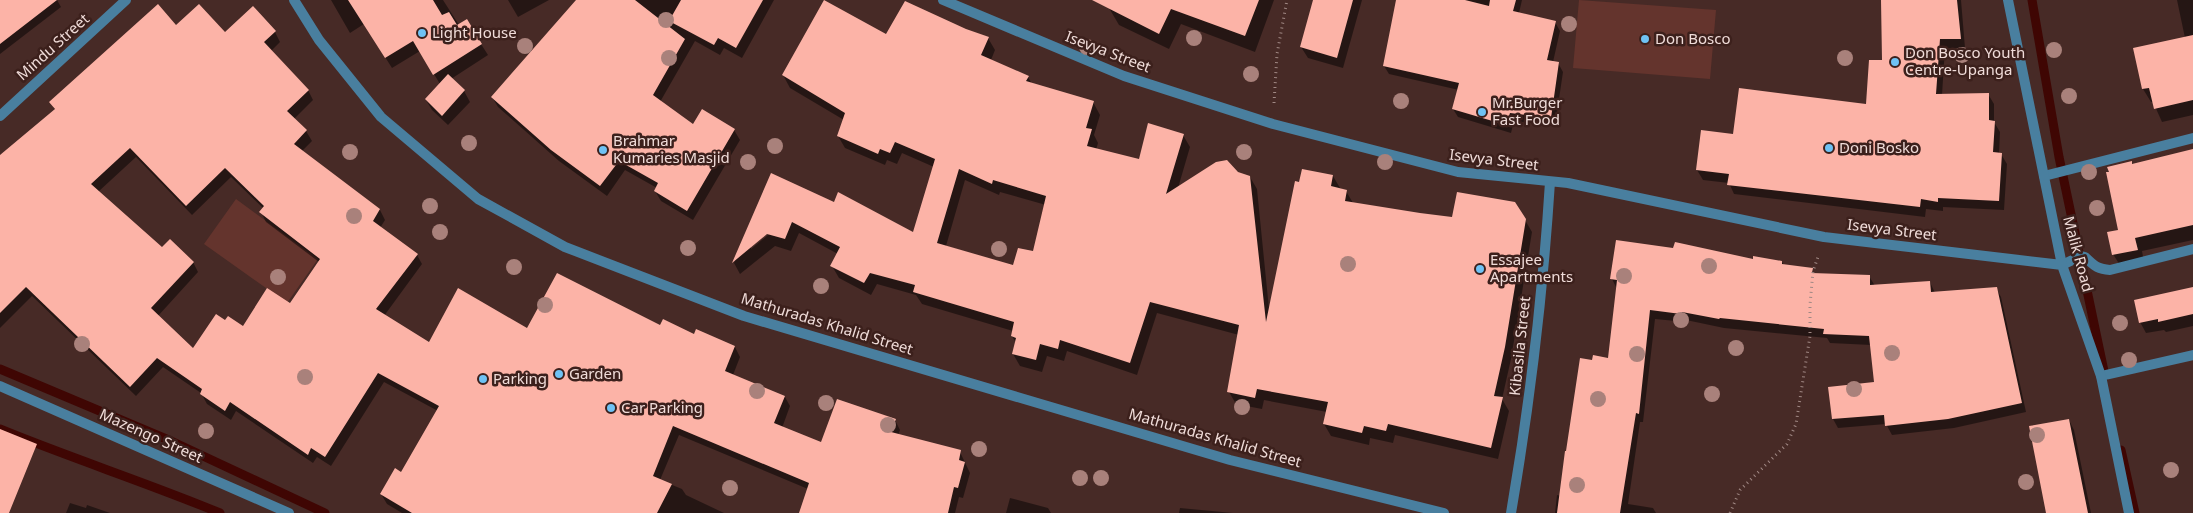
<svg xmlns="http://www.w3.org/2000/svg" width="2193" height="513" viewBox="0 0 2193 513" font-family="'Noto Sans',sans-serif">
<style>
.green{fill:#64342d}
.shadow{fill:#0007;fill-rule:evenodd}
.lines{fill:none;stroke-linecap:round;stroke-linejoin:round}
.stream{stroke:#3f0603;stroke-width:9}
.building{fill:#fcb3a7;fill-rule:evenodd}
.path{stroke:#a08884;stroke-width:3;stroke-dasharray:1 4;stroke-linecap:butt}
.service{stroke:#497f9f;stroke-width:10}
.minor{stroke:#497f9f;stroke-width:10}
.tree{fill:#a9817b}
.poi-dot{fill:#6fc2f4;stroke:#3c201c;stroke-width:2}
.labels{text-anchor:middle;stroke-width:5;stroke-linejoin:round;paint-order:stroke}
.poi-label{font-size:15px;fill:#f0dcd9;stroke:#3c201c;text-anchor:start}
.street-label{font-size:15px;fill:#f0dcd9;stroke:#3c201c}
</style>
<rect width="100%" height="100%" fill="#472a26"/>
<!-- green -->
<path class="green" d="M1579,0L1716,10L1710,79L1573,68Z
M236,199L318,259L287,303L204,244Z"/>
<!-- shadow -->
<path class="shadow" d="M0,0H57L61,7L0,54Z
M331,0H443L459,25L481,44L488,55L451,79L464,91L470,102L448,125L432,110L426,100L440,84L420,51L392,68L364,24L350,33Z
M508,0H549L518,17Z
M578,0H774L742,58L724,48L720,55L695,41L660,102L693,126L734,130L740,140L693,220L661,201L655,191L657,188L625,170L607,196L559,161L498,107L492,97Z
M1113,0H1274L1255,52L1181,24L1169,49L1119,25L1109,8Z
M1314,0H1362L1343,68L1308,58L1301,47Z
M1397,0H1522L1519,13L1555,22L1560,31L1553,62L1558,63L1563,72L1555,126L1514,121L1511,133L1458,117L1453,109L1459,90L1389,74L1384,66Z
M1882,0H1961L1965,48H1945L1942,95L1988,94L1994,104V122L2000,132L1999,154H2001L2007,164L2004,210L1943,207V211L1926,209L1925,217L1734,194L1729,183L1703,180L1697,170L1734,135L1867,105L1883,62Z
M2177,0H2193V115L2162,122L2153,102H2151L2143,89L2135,49L2185,38Z
M176,27L225,34L275,32L280,42L271,51L308,90L313,100L294,119L306,131L312,141L302,151L380,210L385,220L380,228L417,255L422,264L384,316L429,344L527,329L661,327L735,347L740,357L733,375L785,397L790,406L782,428L822,444L895,420L900,430L898,435L960,452L970,473L963,498L959,497L955,513H800L808,489L679,435L660,480L682,489L686,495L724,513H402L387,504L381,494L401,474L438,411L384,382L331,466L317,457L313,463L236,411L231,420L207,404L201,393L163,367L136,396L32,296L0,328V156L55,110L51,102ZM136,157L192,215L231,177L263,208L261,212L266,222L319,262L291,305L244,328L225,322L193,350L158,316L198,272L193,262L162,249L98,192Z
M965,30L988,38L995,50L991,60L1028,77L1032,84L1093,102L1100,115L1094,135L1098,143L1096,150L1140,161L1183,135L1190,147L1178,188L1238,173L1250,177L1257,189L1269,309L1300,183L1333,176L1340,188L1346,191L1353,203L1453,219L1525,220L1532,232L1511,359L1502,399L1509,411L1498,459L1395,435L1393,443L1370,438L1369,445L1331,436L1324,424L1327,412L1264,400L1262,409L1236,404L1229,392L1239,335L1157,313L1137,375L1067,351L1064,361L1047,356L1042,372L1020,366L1013,354L1016,343L1012,336L1013,331L922,304L916,295L877,284L871,295L839,278L832,266L838,254L799,233L791,251L775,246L740,274L734,263L771,175L835,203L914,233L934,167L902,153L897,164L887,160L885,165L845,148L838,136L844,120L790,88L783,75L886,36ZM965,180L999,195L1000,192L1046,205L1034,253L1014,266L946,246ZM771,229L773,231L751,249V246Z
M2193,151V240L2142,251L2144,262L2121,267L2113,254L2120,231L2131,162L2133,165Z
M1754,261L1782,262L1784,265L1812,269L1814,274L1869,276L1875,286L1930,282L1935,293L1996,288L2001,297L2026,412L1954,428L1892,435L1886,424L1838,428L1833,419L1830,388L1875,383L1871,345L1830,343L1827,338L1724,328L1686,320V322L1655,319L1643,422H1640L1628,504L1653,508L1656,513H1555L1557,495L1561,496L1594,361L1609,359L1617,289L1612,279Z
M2193,288V326L2166,332L2164,330L2146,333L2140,322Z
M2069,420L2074,430L2091,513H2047Z
M1010,498L1048,508L1051,513H1006Z
M70,503L86,508L87,505L110,513H66Z
M1180,508L1233,513H1179Z"/>
<g class="lines">
<!-- stream -->
<path class="stream" d="M2032,0L2059,157L2105,376
M0,369L171,441L325,513
M0,429C73,459 148,483 220,513
M2121,450L2135,513"/>
</g>
<!-- building -->
<path class="building" d="M0,0H57L0,44Z
M348,0H433L442,15L449,12L457,25L467,19L482,44L433,75L413,41L385,58Z
M576,0H635L685,39L653,95L693,124L702,109L735,129L687,211L654,191L658,183L619,161L600,186L551,150L491,97Z
M681,0H763L736,48L718,38L714,45L669,21Z
M824,0L886,34L905,1L966,29L989,37L981,55L1029,76L1026,81L1094,101L1086,128L1092,129L1087,146L1139,159L1148,123L1184,134L1166,194L1216,162L1227,160L1238,172L1250,176L1266,322L1295,181L1299,182L1302,169L1333,175L1331,186L1347,190L1345,201L1420,213L1452,217L1457,192L1515,202L1526,219L1505,347L1494,396L1503,397L1491,448L1388,424L1386,431L1364,426L1362,433L1323,424L1328,402L1257,389L1255,398L1227,392L1239,325L1150,302L1130,363L1060,340L1058,349L1040,344L1036,360L1012,354L1016,338L1011,336L1014,322L913,292L915,285L870,273L864,283L830,266L840,247L792,222L785,239L767,234L732,263L771,173L834,202L838,192L913,232L935,159L895,142L890,153L880,149L878,154L837,136L845,113L782,75ZM959,169L992,184L993,180L1046,196L1033,251L1018,248L1013,265L937,243Z
M1092,0H1259L1245,36L1171,9L1159,34Z
M1313,0H1353L1337,58L1300,47Z
M1396,0H1465L1489,6L1490,0H1516L1513,11L1556,21L1547,60L1559,62L1551,118L1510,113L1506,125L1452,109L1459,83L1383,66Z
M1881,0H1957L1961,39H1940L1936,94L1989,93V120L1995,121L1993,152L2002,153L1999,201L1938,198V202L1921,199L1920,207L1727,185L1729,174L1696,170L1701,130L1733,134L1739,88L1866,104L1869,60H1882Z
M158,4L176,25L199,4L225,32L253,6L276,31L264,42L309,90L287,111L307,130L294,144L380,209L373,221L418,254L376,309L429,342L458,288L527,328L557,273L660,325L663,319L694,334L696,329L735,346L725,371L785,396L774,423L821,442L837,399L896,419L891,432L961,450L959,460L965,462L958,488L954,487L948,513H799L809,483L673,426L653,476L672,484L657,513H412L380,494L395,468L401,472L439,406L378,373L325,457L311,448L308,455L230,402L225,411L200,394L202,389L157,358L130,387L26,287L0,313V155L55,109L49,102ZM130,148L186,206L225,168L264,206L259,212L320,259L290,303L267,288L243,326L228,316L225,320L216,314L193,348L151,308L194,262L170,239L162,247L91,184Z
M2193,35V100L2154,109L2149,88L2142,89L2133,48Z
M448,74L465,90L442,116L425,99Z
M2193,149V225L2135,238L2138,250L2112,255L2107,232L2118,230L2106,172H2109L2107,167L2132,161V164Z
M1616,240L1673,248L1675,242L1753,259V256L1782,261V264L1813,268L1812,273L1870,275V285L1930,281L1931,292L1997,287L2022,403L1948,419L1885,426L1884,415L1832,419L1828,387L1874,382L1869,336L1823,334L1824,329L1720,318L1719,319L1682,312L1681,314L1650,310L1639,414L1636,413L1620,513H1557L1565,451H1566L1580,358L1592,360L1593,355L1608,358L1617,280L1610,279Z
M2193,287V314L2158,322V319L2139,323L2134,300Z
M2069,419L2088,513H2046L2029,426Z
M0,429L37,444L9,513H0Z"/>
<g class="lines">
<!-- path -->
<path class="path" d="M1274,103L1277,54L1287,0
M1730,513L1740,490L1787,444L1796,424L1810,336V305L1813,271L1818,257"/>
<!-- service -->
<path class="service" d="M2044,176L2193,138
M2062,265L2081,256L2085,257C2094,265 2096,269 2110,270L2193,249
M2101,376L2193,355"/>
<!-- minor -->
<path class="minor" d="M294,0L319,40L381,117L478,199L565,247L744,316L1230,460L1444,513
M943,0L1124,76L1273,124L1458,172L1568,183L1824,237L2062,265
M2008,0L2062,265L2101,376L2129,513
M0,116L126,0
M0,386L289,513
M1511,513C1530,403 1543,293 1550,182"/>
</g>
<!-- trees -->
<g class="tree">
<circle cx="666" cy="20" r="8"/>
<circle cx="1569" cy="24" r="8"/>
<circle cx="1194" cy="38" r="8"/>
<circle cx="525" cy="46" r="8"/>
<circle cx="1087" cy="47" r="8"/>
<circle cx="2054" cy="50" r="8"/>
<circle cx="1962" cy="55" r="8"/>
<circle cx="669" cy="58" r="8"/>
<circle cx="1845" cy="58" r="8"/>
<circle cx="1251" cy="74" r="8"/>
<circle cx="2069" cy="96" r="8"/>
<circle cx="1401" cy="101" r="8"/>
<circle cx="469" cy="143" r="8"/>
<circle cx="775" cy="146" r="8"/>
<circle cx="350" cy="152" r="8"/>
<circle cx="1244" cy="152" r="8"/>
<circle cx="748" cy="162" r="8"/>
<circle cx="1385" cy="162" r="8"/>
<circle cx="2089" cy="172" r="8"/>
<circle cx="430" cy="206" r="8"/>
<circle cx="2097" cy="208" r="8"/>
<circle cx="354" cy="216" r="8"/>
<circle cx="440" cy="232" r="8"/>
<circle cx="688" cy="248" r="8"/>
<circle cx="999" cy="249" r="8"/>
<circle cx="1348" cy="264" r="8"/>
<circle cx="1709" cy="266" r="8"/>
<circle cx="514" cy="267" r="8"/>
<circle cx="1624" cy="276" r="8"/>
<circle cx="278" cy="277" r="8"/>
<circle cx="821" cy="286" r="8"/>
<circle cx="545" cy="305" r="8"/>
<circle cx="1681" cy="320" r="8"/>
<circle cx="2120" cy="323" r="8"/>
<circle cx="82" cy="344" r="8"/>
<circle cx="1736" cy="348" r="8"/>
<circle cx="1892" cy="353" r="8"/>
<circle cx="1637" cy="354" r="8"/>
<circle cx="2129" cy="360" r="8"/>
<circle cx="305" cy="377" r="8"/>
<circle cx="1854" cy="389" r="8"/>
<circle cx="757" cy="391" r="8"/>
<circle cx="1712" cy="394" r="8"/>
<circle cx="1598" cy="399" r="8"/>
<circle cx="826" cy="403" r="8"/>
<circle cx="1242" cy="407" r="8"/>
<circle cx="888" cy="425" r="8"/>
<circle cx="206" cy="431" r="8"/>
<circle cx="2037" cy="435" r="8"/>
<circle cx="979" cy="449" r="8"/>
<circle cx="2171" cy="470" r="8"/>
<circle cx="1080" cy="478" r="8"/>
<circle cx="1101" cy="478" r="8"/>
<circle cx="2026" cy="482" r="8"/>
<circle cx="1577" cy="485" r="8"/>
<circle cx="730" cy="488" r="8"/>
</g>
<!-- markers -->
<g class="poi-dot">
<circle cx="422" cy="33" r="5"/>
<circle cx="1645" cy="39" r="5"/>
<circle cx="1895" cy="62" r="5"/>
<circle cx="1482" cy="112" r="5"/>
<circle cx="1829" cy="148" r="5"/>
<circle cx="603" cy="150" r="5"/>
<circle cx="1480" cy="269" r="5"/>
<circle cx="559" cy="374" r="5"/>
<circle cx="483" cy="379" r="5"/>
<circle cx="611" cy="408" r="5"/>
</g>
<g class="labels">
<!-- poi labels -->
<g class="poi-label">
<text x="432" y="38">Light House</text>
<text x="1655" y="44">Don Bosco</text>
<text x="1905" y="58">Don Bosco Youth<tspan x="1905" dy="17">Centre-Upanga</tspan></text>
<text x="1492" y="108">Mr.Burger<tspan x="1492" dy="17">Fast Food</tspan></text>
<text x="613" y="146">Brahmar<tspan x="613" dy="17">Kumaries Masjid</tspan></text>
<text x="1839" y="153">Doni Bosko</text>
<text x="1490" y="265">Essajee<tspan x="1490" dy="17">Apartments</tspan></text>
<text x="569" y="379">Garden</text>
<text x="493" y="384">Parking</text>
<text x="621" y="413">Car Parking</text>
</g>
<!-- street labels -->
<g class="street-label">
<text transform="translate(53 47) rotate(-42)" y="5">Mindu Street</text>
<text transform="translate(1108 52) rotate(21)" y="5">Isevya Street</text>
<text transform="translate(1494 160) rotate(7)" y="5">Isevya Street</text>
<text transform="translate(1892 230) rotate(7)" y="5">Isevya Street</text>
<text transform="translate(2078 254) rotate(75)" y="5">Malik Road</text>
<text transform="translate(827 324) rotate(17)" y="5">Mathuradas Khalid Street</text>
<text transform="translate(1520 346) rotate(-84)" y="5">Kibasila Street</text>
<text transform="translate(151 436) rotate(24)" y="5">Mazengo Street</text>
<text transform="translate(1215 438) rotate(16)" y="5">Mathuradas Khalid Street</text>
</g>
</g>
</svg>
